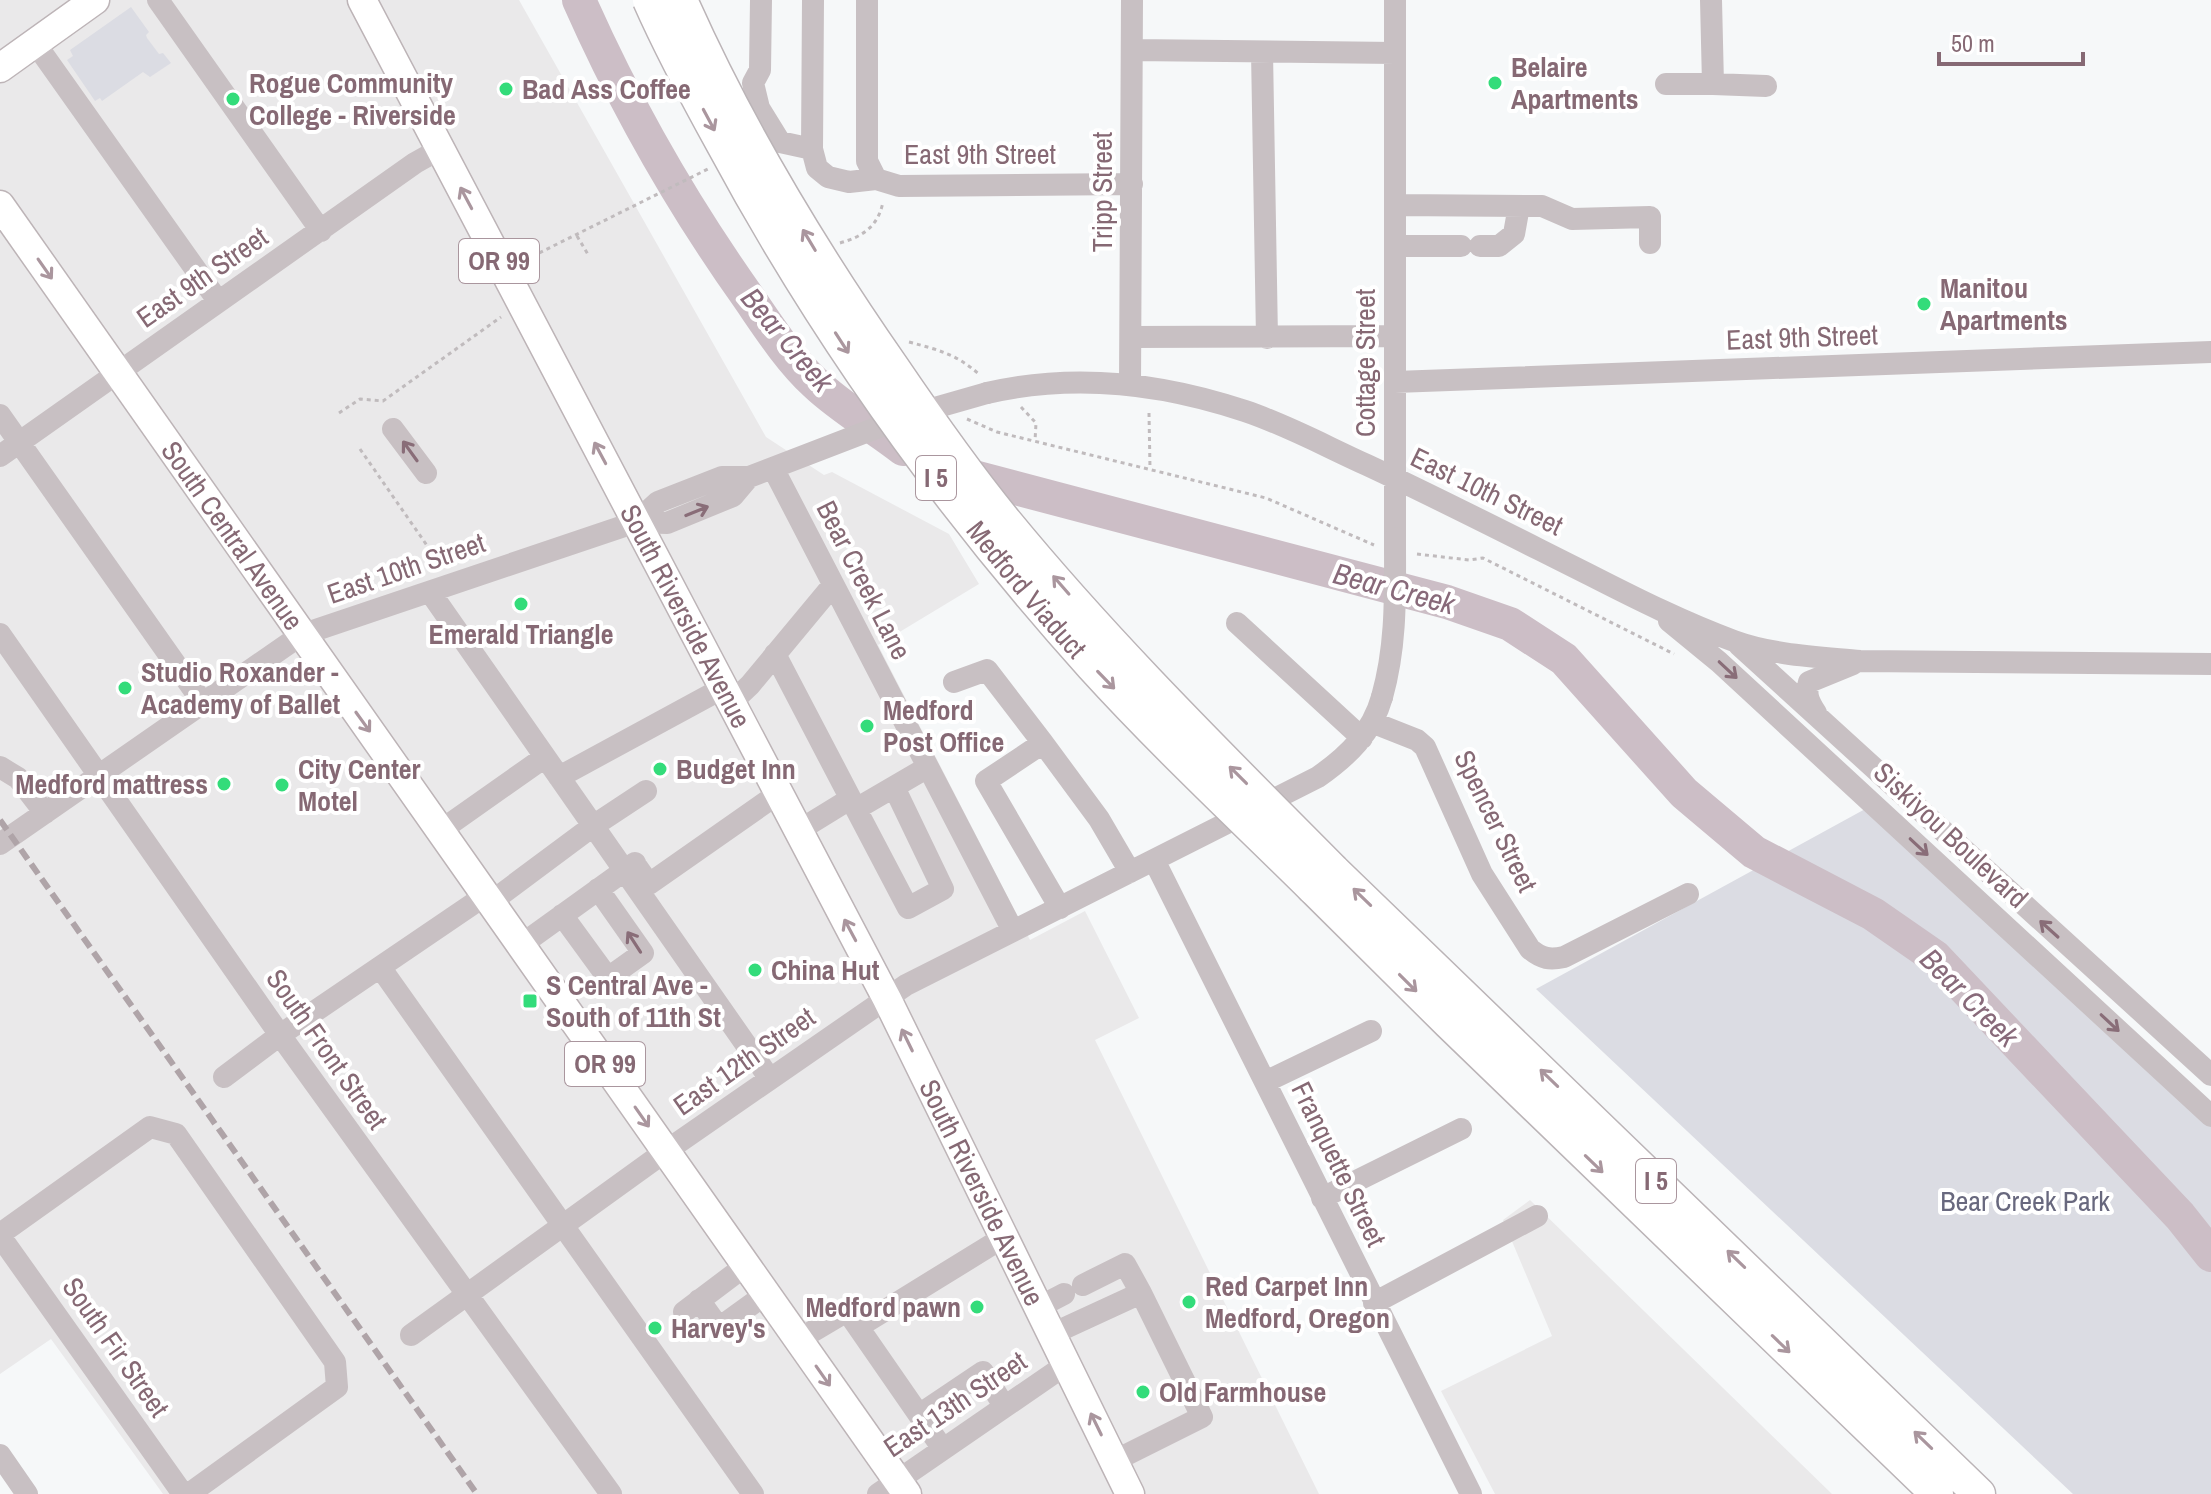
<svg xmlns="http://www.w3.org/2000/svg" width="2211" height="1494" viewBox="0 0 2211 1494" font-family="'Archivo Narrow',sans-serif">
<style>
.built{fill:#eae9ea}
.green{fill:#dbdce3}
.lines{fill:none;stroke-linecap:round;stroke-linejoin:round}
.river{stroke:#ccbec6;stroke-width:34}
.major-casing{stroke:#bdb4b7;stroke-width:31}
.highway-casing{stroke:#bbb4b7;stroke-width:35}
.path{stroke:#c0bbbd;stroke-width:3;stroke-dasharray:4 4;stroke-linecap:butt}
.minor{stroke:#c8c0c3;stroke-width:22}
.major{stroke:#fff;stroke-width:28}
.highway{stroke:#fff;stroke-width:32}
.rail{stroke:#afa4a8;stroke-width:6;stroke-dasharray:12 6;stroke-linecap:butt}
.highway-bridge-casing{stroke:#bbb4b7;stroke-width:35;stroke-linecap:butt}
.minor-bridge{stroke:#c8c0c3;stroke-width:22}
.highway-bridge{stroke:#fff;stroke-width:32}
.oneway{stroke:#aa969e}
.oneway2{stroke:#896d78}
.poi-dot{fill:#33dc7a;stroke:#fff;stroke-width:3}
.labels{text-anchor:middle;stroke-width:8;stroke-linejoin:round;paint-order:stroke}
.shield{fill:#fff;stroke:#aa969e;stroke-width:2}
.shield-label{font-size:26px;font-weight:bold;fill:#866974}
.poi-label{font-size:28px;font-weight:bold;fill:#866974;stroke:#fff;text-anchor:start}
.street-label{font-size:28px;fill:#866974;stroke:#fff}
.park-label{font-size:28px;fill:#68687e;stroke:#fff}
.water-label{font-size:30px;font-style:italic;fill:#886a7a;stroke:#fff}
</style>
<rect width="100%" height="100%" fill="#f6f8f9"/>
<!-- built -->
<path class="built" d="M0,0H519L766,437L824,475L832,472L949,534L979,584L878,645L1030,940L1085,911L1139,1018L1095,1040L1319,1494H163L51,1339L0,1374Z
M1530,1200L1832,1494H1495L1441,1391L1552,1336L1503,1220Z"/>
<!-- green -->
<path class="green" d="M131,7L149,32L146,35L147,38L159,54L163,53L171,63L150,77L143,72L102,101L100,98L95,101L67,60L73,56L70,50Z
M1867,808L2211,1126V1494H2073L1536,989Z"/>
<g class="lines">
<!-- river -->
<path class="river" d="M579,0C625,104 682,204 748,297C768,326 789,359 815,383C841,408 875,427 903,449
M951,471L1447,602L1510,624L1564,659L1684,793L1754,852L1873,914L1935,957L2180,1216L2211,1255"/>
<!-- major casing -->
<g class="major-casing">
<g id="major">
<path id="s1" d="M362,0L887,999L1130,1494"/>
<path d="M0,68L95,0"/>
<path id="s2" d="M0,205L907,1494"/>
</g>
</g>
<!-- highway casing -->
<g class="highway-casing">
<path id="highway" d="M1333,870L1979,1494
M1313,888L1449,1023L1937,1494"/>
</g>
<!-- path -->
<path class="path" d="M577,236L589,256
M840,243C864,236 878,226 883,202
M525,260L708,169
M909,342C939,350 956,354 980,375
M1021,407L1036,423L1035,441
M339,413L360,399L383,401L501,317
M1149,413L1150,468
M967,419L997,432L1266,498L1374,545
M360,449L435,557
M1417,554L1469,560L1483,558L1674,654"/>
<!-- minor -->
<path class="minor" d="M158,0L321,231
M761,0L760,70L753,83L759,108L780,142L812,149
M813,0L812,149L817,168L828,177L849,182L876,179L899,186L1132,184
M867,0V161L876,179
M1395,0V538
M35,43L218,301
M1132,50L1395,53
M1262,52L1267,338
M1666,84H1713L1711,0
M1713,84L1766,86
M1395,205L1542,206L1572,219L1650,217V243
M1395,246H1461
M1480,246H1499L1514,234L1519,206
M1132,337L1395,336
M1395,382L2211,352
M1130,385L1132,0
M987,393C1073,373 1161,383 1245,411C1287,425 1327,447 1367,465C1442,500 1516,538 1590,575C1637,599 1685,623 1734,641C1772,655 1819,657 1860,661L2211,664
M0,415L203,703
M393,429L426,473
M0,456L415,163L440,149
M773,468L1013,931
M636,522L658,502L722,477H749L905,417
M430,592L770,1079
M1669,621L1719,662L2211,1116
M1237,623L1362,738
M0,634L280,1035L611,1494
M1739,645L2211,1075
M775,654L856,809L928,767
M954,682L987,670L1043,743L986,781L1060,908
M731,703L750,685L833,585
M1816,713C1809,702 1805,695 1809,682L1853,664
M1374,723L1417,740L1425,747L1482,874L1530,949C1542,959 1550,960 1564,957L1688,894
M1043,743L1099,819L1130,872
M0,767L18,778L45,813
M559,777L723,688
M856,809L908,908L943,889L894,787
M440,831L545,757
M798,831L850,799
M0,844L301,635L636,522L667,523L733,496L749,477
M1154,860L1471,1494
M635,864L649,884L779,793
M491,902L593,826L646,791
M562,915L608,978L643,953L598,889
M521,945L635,863
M380,967L753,1494
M224,1077L280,1035L486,895
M1265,1082L1371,1031
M1322,1198L1461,1129
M0,1234L150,1127L176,1134L335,1362L337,1387L189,1494
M0,1236L183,1494
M1083,1285L1125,1264L1141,1293
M699,1300L719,1328L766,1294
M1374,1303L1537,1216
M1039,1307L1064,1294
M684,1312L745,1266
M858,1327L1004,1237
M1052,1334L1141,1293L1202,1417L1114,1461
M411,1335L666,1151L906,985L1318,777C1348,756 1372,733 1382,697
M798,1340L847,1311L919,1415L983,1372L1004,1406
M919,1415L943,1449
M0,1455L27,1494
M878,1494L1067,1364"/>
<!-- major -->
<use href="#major" class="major"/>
<!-- highway -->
<use href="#highway" class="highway"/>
<!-- rail -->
<path class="rail" d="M0,820L477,1494"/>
<!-- highway-bridge casing -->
<g class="highway-bridge-casing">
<g id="highway-bridge">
<path id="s3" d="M649,0C671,50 697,98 723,145C824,333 949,507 1092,666C1162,743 1239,815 1313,888"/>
<path d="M681,0C738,129 812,251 892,366C928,419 965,472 1006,522C1107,645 1221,757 1333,870"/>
</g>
</g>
<!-- minor-bridge -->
<path class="minor-bridge" d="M910,415L987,393
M1382,697C1397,644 1395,593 1395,538"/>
<!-- highway-bridge -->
<use href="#highway-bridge" class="highway-bridge"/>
</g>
<!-- one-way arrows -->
<defs><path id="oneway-shaft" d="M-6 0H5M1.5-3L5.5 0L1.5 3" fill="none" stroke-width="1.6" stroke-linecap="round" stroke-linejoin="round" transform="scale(2)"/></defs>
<g class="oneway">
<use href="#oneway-shaft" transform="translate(709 120) rotate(62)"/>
<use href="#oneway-shaft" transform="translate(466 198) rotate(-118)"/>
<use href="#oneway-shaft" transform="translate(809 240) rotate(-121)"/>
<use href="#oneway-shaft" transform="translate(45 269) rotate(55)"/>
<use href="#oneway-shaft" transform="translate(842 343) rotate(57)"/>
<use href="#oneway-shaft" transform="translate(600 453) rotate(-118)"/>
<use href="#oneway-shaft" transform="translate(1061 585) rotate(-131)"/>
<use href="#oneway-shaft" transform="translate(1106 680) rotate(46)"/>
<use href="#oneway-shaft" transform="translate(363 722) rotate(54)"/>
<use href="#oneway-shaft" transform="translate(1238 775) rotate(-135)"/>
<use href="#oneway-shaft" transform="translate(1362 897) rotate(-136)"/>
<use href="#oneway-shaft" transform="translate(850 930) rotate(-118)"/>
<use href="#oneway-shaft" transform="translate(1408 983) rotate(45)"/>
<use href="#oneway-shaft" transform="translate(907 1040) rotate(-116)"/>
<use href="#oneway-shaft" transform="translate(1549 1078) rotate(-136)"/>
<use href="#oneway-shaft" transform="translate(642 1117) rotate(55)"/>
<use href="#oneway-shaft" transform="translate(1594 1164) rotate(44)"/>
<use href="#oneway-shaft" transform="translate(1736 1259) rotate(-136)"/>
<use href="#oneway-shaft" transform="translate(1781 1344) rotate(44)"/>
<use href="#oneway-shaft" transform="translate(823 1376) rotate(55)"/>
<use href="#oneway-shaft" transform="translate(1096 1424) rotate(-116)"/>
<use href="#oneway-shaft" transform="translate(1923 1440) rotate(-136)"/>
</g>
<g class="oneway2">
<use href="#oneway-shaft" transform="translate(410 451) rotate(-126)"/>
<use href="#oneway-shaft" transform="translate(697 511) rotate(-22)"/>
<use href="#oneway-shaft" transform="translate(1728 670) rotate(43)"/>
<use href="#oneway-shaft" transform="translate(1919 847) rotate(43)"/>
<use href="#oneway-shaft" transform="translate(2049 929) rotate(-138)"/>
<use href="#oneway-shaft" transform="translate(634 942) rotate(-123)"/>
<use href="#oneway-shaft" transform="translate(2110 1023) rotate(43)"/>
</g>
<!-- markers -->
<g class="poi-dot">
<circle cx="1495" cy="83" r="8"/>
<circle cx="506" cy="89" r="8"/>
<circle cx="233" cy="99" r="8"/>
<circle cx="1924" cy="304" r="8"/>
<circle cx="521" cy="604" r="8"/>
<circle cx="125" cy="688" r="8"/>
<circle cx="867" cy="726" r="8"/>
<circle cx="660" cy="769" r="8"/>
<circle cx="224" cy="784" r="8"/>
<circle cx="282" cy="785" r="8"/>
<circle cx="755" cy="970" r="8"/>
<rect x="522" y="993" width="16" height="16" rx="4"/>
<circle cx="1189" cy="1302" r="8"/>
<circle cx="977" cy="1307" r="8"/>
<circle cx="655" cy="1328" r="8"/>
<circle cx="1143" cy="1392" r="8"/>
</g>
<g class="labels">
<!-- shield labels -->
<g class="shield">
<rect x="459" y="239" width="80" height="44" rx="6"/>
<rect x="916" y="456" width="40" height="44" rx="6"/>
<rect x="565" y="1042" width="80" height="44" rx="6"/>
<rect x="1636" y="1159" width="40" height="44" rx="6"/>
</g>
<g class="shield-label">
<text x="499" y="270">OR 99</text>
<text x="936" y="487">I 5</text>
<text x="605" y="1073">OR 99</text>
<text x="1656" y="1190">I 5</text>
</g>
<!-- poi labels -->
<g class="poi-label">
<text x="1511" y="77">Belaire<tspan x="1511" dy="32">Apartments</tspan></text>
<text x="249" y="93">Rogue Community<tspan x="249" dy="32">College - Riverside</tspan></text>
<text x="522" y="99">Bad Ass Coffee</text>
<text x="1940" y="298">Manitou<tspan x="1940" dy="32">Apartments</tspan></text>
<text x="521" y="644" text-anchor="middle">Emerald Triangle</text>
<text x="141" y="682">Studio Roxander -<tspan x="141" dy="32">Academy of Ballet</tspan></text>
<text x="883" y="720">Medford<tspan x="883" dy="32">Post Office</tspan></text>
<text x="298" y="779">City Center<tspan x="298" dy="32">Motel</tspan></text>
<text x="676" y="779">Budget Inn</text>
<text x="208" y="794" text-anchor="end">Medford mattress</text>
<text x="771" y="980">China Hut</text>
<text x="546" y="995">S Central Ave -<tspan x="546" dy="32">South of 11th St</tspan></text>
<text x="1205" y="1296">Red Carpet Inn<tspan x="1205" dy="32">Medford, Oregon</tspan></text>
<text x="961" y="1317" text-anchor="end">Medford pawn</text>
<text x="671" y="1338">Harvey's</text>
<text x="1159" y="1402">Old Farmhouse</text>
</g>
<!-- street labels -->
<g class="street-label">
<text x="980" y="164">East 9th Street</text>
<text transform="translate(1102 192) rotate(-90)" y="10">Tripp Street</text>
<text transform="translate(202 277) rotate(-35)" y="10">East 9th Street</text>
<text transform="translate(1802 337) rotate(-2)" y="10">East 9th Street</text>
<text transform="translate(1365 363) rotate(-90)" y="10">Cottage Street</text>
<text transform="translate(1487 491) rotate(26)" y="10">East 10th Street</text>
<text dy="10" stroke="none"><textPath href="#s2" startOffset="404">South Central Avenue</textPath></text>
<text transform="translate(406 568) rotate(-19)" y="10">East 10th Street</text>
<text transform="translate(864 580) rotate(63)" y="10">Bear Creek Lane</text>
<text dy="10" stroke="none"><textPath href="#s3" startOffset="702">Medford Viaduct</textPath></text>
<text dy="10" stroke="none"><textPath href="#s1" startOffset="696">South Riverside Avenue</textPath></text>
<text transform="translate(1496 821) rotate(64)" y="10">Spencer Street</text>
<text transform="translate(1951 835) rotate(43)" y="10">Siskiyou Boulevard</text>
<text transform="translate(327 1049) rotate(55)" y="10">South Front Street</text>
<text transform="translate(744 1061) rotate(-35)" y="10">East 12th Street</text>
<text transform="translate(1339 1164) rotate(64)" y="10">Franquette Street</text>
<text dy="10" stroke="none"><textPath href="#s1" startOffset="1344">South Riverside Avenue</textPath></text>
<text transform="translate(116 1347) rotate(55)" y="10">South Fir Street</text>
<text transform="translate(955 1404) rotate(-34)" y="10">East 13th Street</text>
</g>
<!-- park labels -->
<g class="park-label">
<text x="2025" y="1211">Bear Creek Park</text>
</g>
<!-- water labels -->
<g class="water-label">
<text transform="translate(787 340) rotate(50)" y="10">Bear Creek</text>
<text transform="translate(1394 589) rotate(15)" y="10">Bear Creek</text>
<text transform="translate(1969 998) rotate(45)" y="10">Bear Creek</text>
</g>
</g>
<!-- scale -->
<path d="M1939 52v12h144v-12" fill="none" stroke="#866974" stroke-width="4"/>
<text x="1951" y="52" font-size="24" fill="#866974" stroke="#ffffff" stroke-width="6" paint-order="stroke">50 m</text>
</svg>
